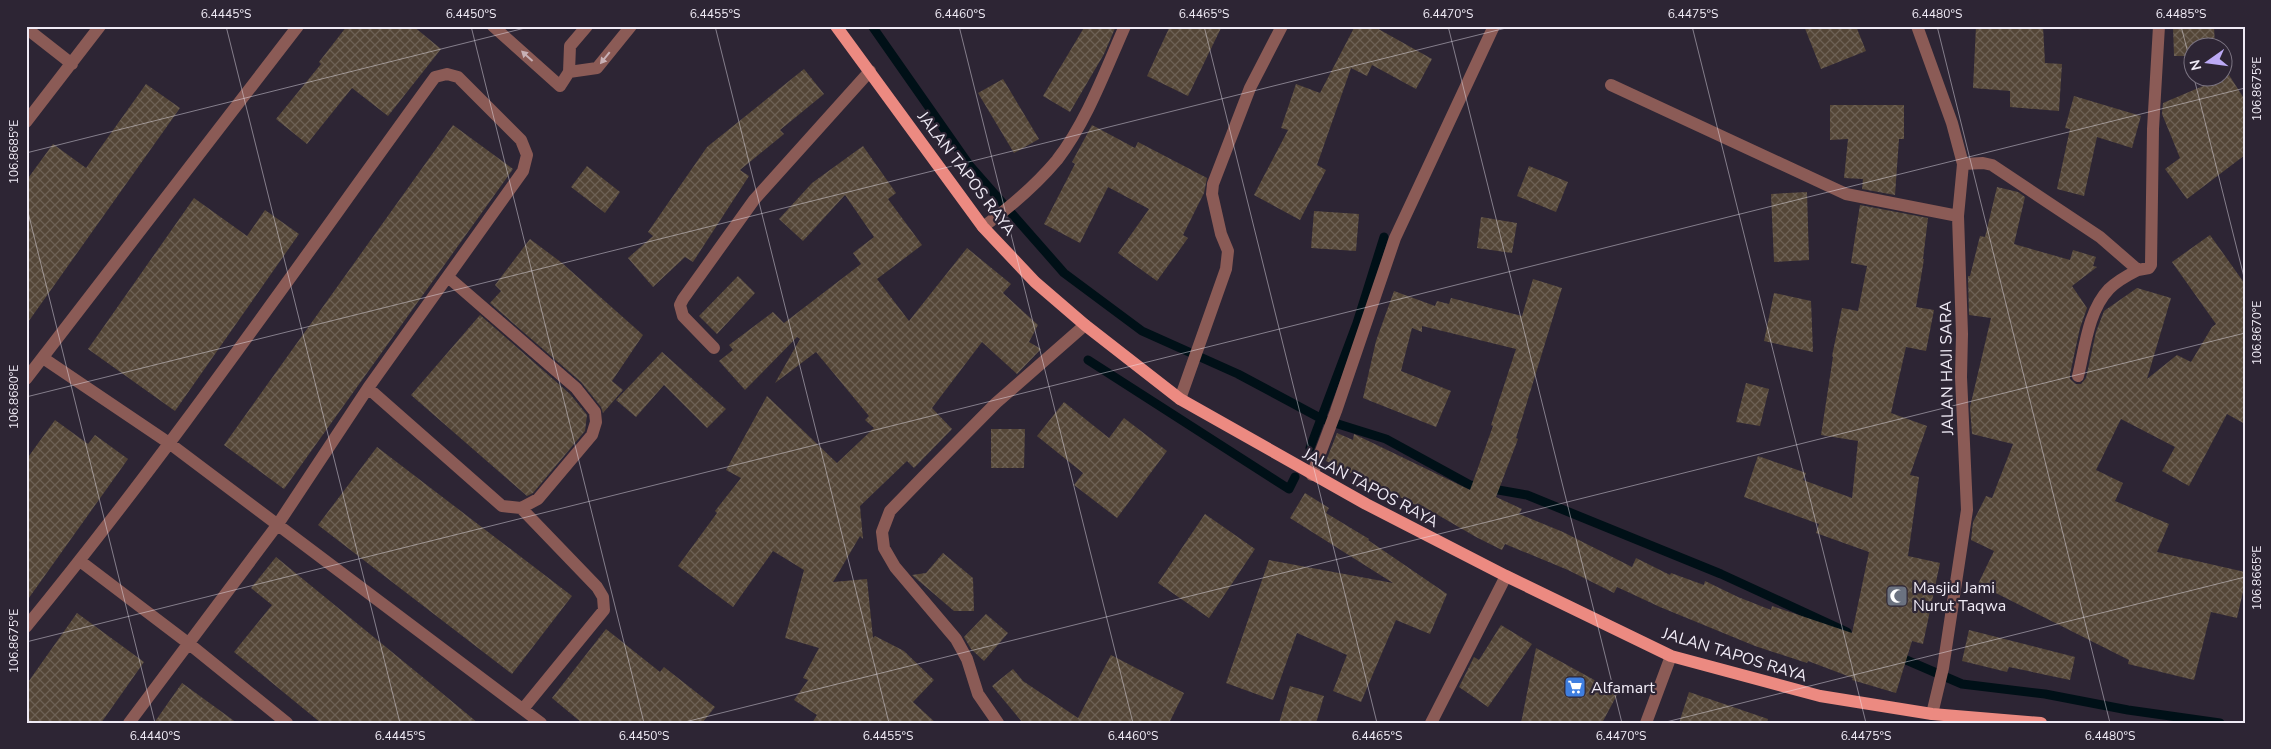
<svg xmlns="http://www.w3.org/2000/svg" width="2271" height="749" viewBox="0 0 2271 749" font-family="'Nunito Sans',sans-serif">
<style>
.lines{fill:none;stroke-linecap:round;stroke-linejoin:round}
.stream{stroke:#001017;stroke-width:9}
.building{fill:url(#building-cross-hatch)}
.minor{stroke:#8b5b56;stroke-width:12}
.major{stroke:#ec8a81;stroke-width:12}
.oneway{fill:#c8b1b6}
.ticks{fill:none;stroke:#f0ebf6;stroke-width:1;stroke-opacity:0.45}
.labels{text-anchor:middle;stroke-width:4.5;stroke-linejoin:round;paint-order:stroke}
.street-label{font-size:16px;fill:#f0ebf6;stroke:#2d2534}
.poi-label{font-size:16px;fill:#f0ebf6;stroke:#2d2534;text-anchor:start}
.neatline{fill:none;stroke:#f0ebf6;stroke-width:2}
.ticks-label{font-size:12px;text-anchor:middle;fill:#f0ebf6}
</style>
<defs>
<pattern id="building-cross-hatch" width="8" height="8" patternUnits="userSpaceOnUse" patternTransform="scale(1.25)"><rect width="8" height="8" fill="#544637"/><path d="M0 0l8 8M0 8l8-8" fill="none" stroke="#6d6155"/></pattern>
</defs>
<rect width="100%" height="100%" fill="#2d2534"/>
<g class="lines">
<!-- stream -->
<path class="stream" d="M872,26L970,166L1064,273L1142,331L1238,374L1322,419L1386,439L1470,485L1527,495L1721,574L1847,632
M1088,360L1289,489L1295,477
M1310,448L1357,323L1384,237
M1897,656L1962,684L2045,694L2128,710L2220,723"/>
</g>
<!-- building -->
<path class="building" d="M347,26H413L441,49L388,116L352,88L307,144L276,119L321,64L319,62Z
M1085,26H1116L1104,54L1070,112L1043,96Z
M1170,26H1222L1188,96L1147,76Z
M1355,26H1373L1432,59L1416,89L1372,65L1367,76L1351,68L1317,165L1326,170L1300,220L1254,195L1288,130L1281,128L1296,84L1320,93Z
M1804,26H1856L1866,51L1821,69Z
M1976,26H2043L2045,63L2062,64L2059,111L2010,107V91L1973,88Z
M2173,26H2214L2215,48H2194V56H2174Z
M804,69L824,94L780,130L784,134L740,170L749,176L693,262L685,257L653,287L628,258L653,236L648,232L707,147Z
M2229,75L2245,100V155L2187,199L2165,169L2180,158L2162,114L2163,103Z
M1003,79L1039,139L1014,153L978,93Z
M146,84L180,108L26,325V181L53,144L86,168Z
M2074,96L2141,116L2132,148L2097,137L2084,196L2057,189L2070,129L2065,128Z
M1830,105H1904V139H1899L1895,195L1862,189L1863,179L1844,178L1848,139L1830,140Z
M453,125L513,169L284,489L224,445Z
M1092,125L1135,148L1138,142L1207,178L1204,193L1183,235L1188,238L1157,281L1118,253L1149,209L1108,187L1080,243L1044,224L1075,164L1072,162Z
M863,146L896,193L888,199L922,245L877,279L909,321L967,248L1011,284L1003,293L1038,325L1029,342L1041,349L1017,374L982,342L932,408L952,429L914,468L907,461L860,506L863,539L860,536L833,582L867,579L873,638L875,636L904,651L934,680L913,702L936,723H812L817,715L794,700L808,680L803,678L819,648L785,638L804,570L773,551L733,607L678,566L717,513L715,511L741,478L726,470L767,396L837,463L874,428L865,420L869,416L816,352L775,383L800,339L797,337L745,390L719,361L733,350L729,345L773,312L784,323L861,264L853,253L874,237L845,195L803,241L779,219L812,183Z
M587,166L620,192L605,213L571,187Z
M1529,166L1568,182L1556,212L1517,196Z
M1997,187L2018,192L2025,197L2014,244L2070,260L2073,250L2096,257L2093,266L2097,267L2072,286L2087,308L2080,328L2070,374V379L2076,384H2081L2086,378L2096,332L2104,311L2137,288L2171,298L2147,379L2177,355L2191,362L2212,327L2216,324L2172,262L2210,235L2245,284V424L2227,414L2189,486L2162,471L2175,447L2121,419L2096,470L2123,483L2115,501L2169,524L2157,552L2245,572V583L2237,618L2211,612L2194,680L2128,664L2129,660L1978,584L1994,551L1971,540L1973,522L1986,496L1992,498L2013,444L1972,434L1970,407L1991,318L1969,315L1968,276H1970L1980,236L1985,237Z
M1807,192L1809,260L1774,262L1771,194Z
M194,198L247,236L265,210L299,234L175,411L88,349Z
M1860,205L1928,218L1923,259H1924L1916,307L1934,310L1926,351L1906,347L1891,413L1927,426L1910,475L1919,477L1908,556L1940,563L1923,644L1912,641L1896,693L1852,680L1853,678L1808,661L1807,663L1755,646L1660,607L1617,587L1614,593L1568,570L1505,544L1502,550L1476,537L1419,504L1418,506L1326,461L1337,433L1353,440L1354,434L1470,490L1493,426L1491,425L1516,349L1422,326V332L1412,328L1401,371L1451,391L1436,427L1363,398L1376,341L1394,291L1435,306L1437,301L1449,304L1451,298L1522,316L1533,279L1562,288L1516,438L1518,439L1496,497L1522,509L1519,514L1563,532L1632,567L1636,558L1670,575L1671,573L1704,585L1705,581L1738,597L1771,610L1772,606L1852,633L1869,552L1816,533L1819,524L1744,497L1758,456L1806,473L1803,480L1852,498L1858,441L1821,435L1833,357L1832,356L1842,308L1858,311L1867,266L1851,263Z
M1314,211L1359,214L1356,251L1311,248Z
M1481,217L1517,223L1512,253L1477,248Z
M530,239L562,263L643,335L612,381L623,390L603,413L601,407L581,382L490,303L501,291L495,285Z
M738,276L755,293L717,334L699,316Z
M1774,293L1811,301L1813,352L1764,341Z
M480,315L570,394L587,415L585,431L533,493L527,496L411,395Z
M662,352L726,409L707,428L664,385L636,417L616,400Z
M1746,383L1769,389L1760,426L1736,422Z
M1064,402L1109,438L1124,418L1167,451L1117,518L1074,485L1083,473L1037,436Z
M55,420L88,444L95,435L128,459L26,602V460Z
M991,429H1025L1024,468H991Z
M377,447L572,596L512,674L318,525Z
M1305,493L1329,508L1326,513L1369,539L1368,540L1447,594L1430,634L1396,620L1361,702L1333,691L1347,655L1297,633L1273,700L1226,683L1269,560L1393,583L1290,518Z
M1205,514L1255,549L1209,618L1158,583Z
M943,553L973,578L974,611H954L912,575L926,573Z
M276,557L431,684L478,723H321L254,668L234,652L272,605L251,588Z
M77,613L144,662L101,723H26V685Z
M986,614L1008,633L984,661L971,649L964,637Z
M1501,625L1532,644L1488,707L1459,687L1474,657L1479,660Z
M606,629L660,672L664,667L715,707L702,723H582L552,698Z
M1969,630L2075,657L2070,680L2009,667L2007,672L1962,661Z
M1536,648L1618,693L1602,723H1521Z
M1111,655L1184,693L1169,723H1023L992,686L1013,669L1023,681L1078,718Z
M182,683L237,723H154Z
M1290,686L1324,696L1316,723H1279Z
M1689,692L1768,719L1767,723H1679Z"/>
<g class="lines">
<!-- minor -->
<path class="minor" d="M493,26L560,86L569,72L570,46L587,26
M1917,26L1952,123L1963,164L1958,216L1962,334L1961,377L1967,510L1943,668L1932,714
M26,28L72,64
M569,72L597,68L631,26
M1611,85L1846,194L1958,216
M26,122L100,26
M1963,164L1983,163L1992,165L2100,237L2138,270L2149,268L2151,265L2153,129L2159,26
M983,227C1009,208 1036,185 1057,160C1087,121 1105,71 1125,26
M714,348L683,316L680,305L683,299L754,200L870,71
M43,358L169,443L541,723
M2078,376C2085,348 2088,311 2109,289C2117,281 2128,275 2138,270
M26,379L298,26
M368,388L502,506L521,508L538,499L592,435L596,422L595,412L576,388L448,277
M1180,399L1226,269L1228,251L1221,234L1212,194L1213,184L1250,88L1282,26
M1312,475L1336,411L1395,238L1494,26
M521,508L597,587L603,597L604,610L523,709
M80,561L188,643L287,723
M26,627C171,450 301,261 435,77L447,74L458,77L521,140L527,155L523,171L368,388L278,524L129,723
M998,723L978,694L967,659L956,639L895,567L884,548L882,532L890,511L923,477L996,403L1085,325
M1431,723L1506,576
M1646,723L1671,656"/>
<!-- major -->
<path class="major" d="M836,26L983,227L1035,282L1085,325L1180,399L1366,504L1506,576L1671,656L1820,696L1932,714L2041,723"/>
</g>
<!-- one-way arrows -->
<defs><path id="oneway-solid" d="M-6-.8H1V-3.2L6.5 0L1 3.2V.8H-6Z" transform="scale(1.25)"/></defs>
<g class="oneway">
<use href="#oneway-solid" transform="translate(527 56) rotate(-138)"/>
<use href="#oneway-solid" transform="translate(605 58) rotate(129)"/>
</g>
<!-- ticks -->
<path class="ticks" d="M226,26L400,723M471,26L644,723M715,26L889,723M959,26L1133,723M1204,26L1377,723M1448,26L1622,723M1692,26L1866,723M1937,26L2110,723M2181,26L2194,76M2194,78L2245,281M26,153L533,26M26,204L155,723M26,397L1514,26M26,642L2245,88M681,723L2245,333M1662,723L2245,577"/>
<!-- icons -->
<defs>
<g id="mosque-square" transform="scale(1.125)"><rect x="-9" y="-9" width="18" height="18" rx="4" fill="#6b7280" stroke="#2d2534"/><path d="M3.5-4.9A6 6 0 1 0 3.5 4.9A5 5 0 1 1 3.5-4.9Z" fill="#fff"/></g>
<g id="supermarket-square" transform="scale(1.125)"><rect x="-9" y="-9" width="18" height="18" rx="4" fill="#3f7fe0" stroke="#2d2534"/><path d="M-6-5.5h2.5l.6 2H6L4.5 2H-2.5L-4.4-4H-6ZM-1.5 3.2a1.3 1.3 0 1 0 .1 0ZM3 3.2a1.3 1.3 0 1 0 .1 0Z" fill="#fff"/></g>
</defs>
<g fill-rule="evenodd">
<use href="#mosque-square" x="1897" y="596"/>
<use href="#supermarket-square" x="1575" y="687"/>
</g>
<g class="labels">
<!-- street labels -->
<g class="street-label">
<text transform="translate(967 173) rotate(53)" y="6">JALAN TAPOS RAYA</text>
<text transform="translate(1946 368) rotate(-91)" y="6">JALAN HAJI SARA</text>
<text transform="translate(1371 487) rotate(28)" y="6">JALAN TAPOS RAYA</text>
<text transform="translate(1735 654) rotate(17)" y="6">JALAN TAPOS RAYA</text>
</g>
<!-- poi labels -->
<g class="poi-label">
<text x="1913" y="593">Masjid Jami<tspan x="1913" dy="18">Nurut Taqwa</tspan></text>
<text x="1591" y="693">Alfamart</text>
</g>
</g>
<!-- border -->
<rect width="2271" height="749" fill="none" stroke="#2d2534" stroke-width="55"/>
<!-- north arrow -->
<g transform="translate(2208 62) rotate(256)"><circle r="24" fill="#2d2534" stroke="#7b7482"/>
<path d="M0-4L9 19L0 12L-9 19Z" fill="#bcaaf5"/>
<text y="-8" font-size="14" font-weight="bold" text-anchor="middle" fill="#f0ebf6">N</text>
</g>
<rect x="28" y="28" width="2216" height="694" class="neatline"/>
<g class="ticks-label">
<text x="226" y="18">6.4445°S</text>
<text x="471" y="18">6.4450°S</text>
<text x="715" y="18">6.4455°S</text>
<text x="960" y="18">6.4460°S</text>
<text x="1204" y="18">6.4465°S</text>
<text x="1448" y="18">6.4470°S</text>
<text x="1693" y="18">6.4475°S</text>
<text x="1937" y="18">6.4480°S</text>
<text x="2181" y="18">6.4485°S</text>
<text transform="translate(2257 89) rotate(-90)" y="4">106.8675°E</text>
<text transform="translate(14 152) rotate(-90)" y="4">106.8685°E</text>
<text transform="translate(2257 333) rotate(-90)" y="4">106.8670°E</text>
<text transform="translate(14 397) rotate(-90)" y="4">106.8680°E</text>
<text transform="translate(2257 578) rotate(-90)" y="4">106.8665°E</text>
<text transform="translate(14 641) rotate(-90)" y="4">106.8675°E</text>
<text x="155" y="740">6.4440°S</text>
<text x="400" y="740">6.4445°S</text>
<text x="644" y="740">6.4450°S</text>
<text x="888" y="740">6.4455°S</text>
<text x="1133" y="740">6.4460°S</text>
<text x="1377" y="740">6.4465°S</text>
<text x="1621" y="740">6.4470°S</text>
<text x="1866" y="740">6.4475°S</text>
<text x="2110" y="740">6.4480°S</text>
</g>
</svg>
